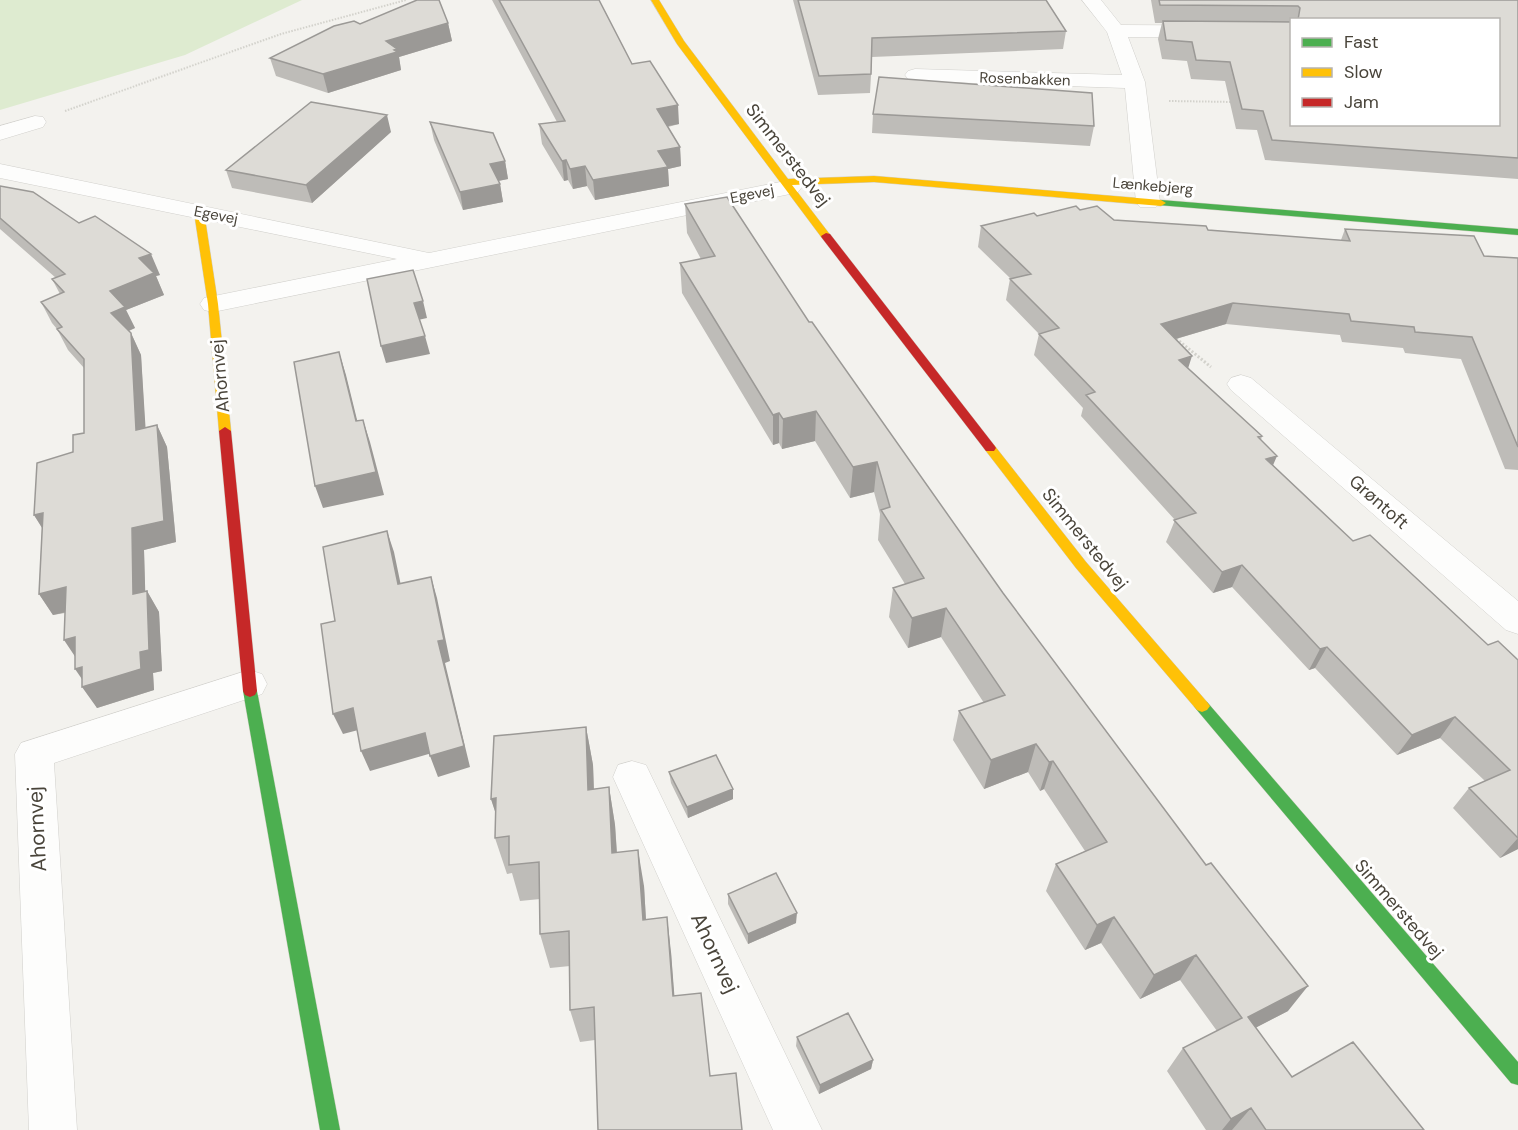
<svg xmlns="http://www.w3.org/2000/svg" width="1518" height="1130" viewBox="0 0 1518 1130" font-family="'DM Sans',sans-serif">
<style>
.green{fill:#deebd0}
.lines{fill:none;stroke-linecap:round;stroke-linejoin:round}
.street-casing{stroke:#d1d0cc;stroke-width:1}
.fast-casing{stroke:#d1cfc5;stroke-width:1}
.slow-casing{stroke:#d1cfc5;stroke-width:1}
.jam-casing{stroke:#d1cfc5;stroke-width:1}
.path-far1{stroke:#d3d2cc;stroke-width:2;stroke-dasharray:1.5 1.5;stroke-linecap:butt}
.path{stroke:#d3d2cc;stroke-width:3;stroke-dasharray:2 2;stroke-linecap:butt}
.street{fill:#fdfdfc;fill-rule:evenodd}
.fast{fill:#4caf50;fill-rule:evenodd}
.slow{fill:#ffc107;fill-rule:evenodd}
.jam{fill:#c62828;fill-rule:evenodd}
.wall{fill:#bebcb8;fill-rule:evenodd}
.shaded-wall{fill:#9b9996}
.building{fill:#dddbd6;stroke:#9b9996;stroke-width:1.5}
.labels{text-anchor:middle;stroke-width:6;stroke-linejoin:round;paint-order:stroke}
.far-street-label{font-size:15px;fill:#49443a;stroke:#fff}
.street-label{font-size:18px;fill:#49443a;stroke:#fff}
.near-street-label{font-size:21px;fill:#49443a;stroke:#fff}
</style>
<rect width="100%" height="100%" fill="#f3f2ee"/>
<!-- green -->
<path class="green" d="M0,0H302L185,55L0,110Z"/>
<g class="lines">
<!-- street casing -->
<g class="street-casing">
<path id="street" d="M1082,0H1101L1121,25L1292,26V38L1128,37L1145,82L1160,202L1156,207H1140L1136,202L1125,88L915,81L908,79L905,75L908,71L915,69L1122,75L1107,32Z
M35,116L43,117L46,122L43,127L0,140V126Z
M0,164L429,253L790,180L798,182L802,187L798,192L790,194L213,312L204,310L200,304L204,298L397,259L0,178Z
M1241,375L1251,378L1518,601V634L1506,630L1231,390L1227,384L1231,378Z
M249,670L262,674L267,684L262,694L54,763L77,1130H29L15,754L21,743Z
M632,761L646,765L822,1130H773L613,777L618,765Z"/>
</g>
<!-- fast casing -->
<g class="fast-casing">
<path id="fast" d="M1161,200L1518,229V235L1158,205V201Z
M250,685L255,687L257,691L340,1130H320L243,691L245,687Z
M1202,700L1207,702L1518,1062V1085L1511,1083L1197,710L1194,706L1197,702Z"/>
</g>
<!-- slow casing -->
<g class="slow-casing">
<path id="slow" d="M651,0H659L684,41L788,179L874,176L1161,200L1166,203L1161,206L874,182L792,185L831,236L830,238H822L677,44Z
M199,209L204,212L218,304L231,431L225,435L219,431L208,304L194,212Z
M990,444L994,445L1086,562L1207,702L1210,706L1207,710L1202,712L1197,710L1076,568L986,451L984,448L986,445Z"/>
</g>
<!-- jam casing -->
<g class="jam-casing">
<path id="jam" d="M826,233L830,234L994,445L996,448L994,451H986L822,238L821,236Z
M225,427L231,431L257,691L255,695L250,697L245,695L243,691L219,431Z"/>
</g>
<!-- path-far1 -->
<path class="path-far1" d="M1169,101L1234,102
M65,111L281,34L406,0"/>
<!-- path -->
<path class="path" d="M1173,336L1211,367"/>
<!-- street -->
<use href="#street" class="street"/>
<!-- fast -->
<use href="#fast" class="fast"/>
<!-- slow -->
<use href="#slow" class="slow"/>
<!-- jam -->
<use href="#jam" class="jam"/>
</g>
<!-- wall -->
<path class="wall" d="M492,0H599L632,64L679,124L668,127L680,147L681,166L668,169L669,186L595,200L587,186L573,189L568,180L564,181L542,144L539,124L557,122Z
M793,0H1046L1066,31L1063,49L872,57L870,93L818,95Z
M1151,0H1518V179L1265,160L1257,130L1236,129L1225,81L1191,79L1187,61L1162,59L1158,39L1162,23H1155ZM1292,20H1498L1292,124Z
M448,23L452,41L399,57L401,70L328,93L276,76L270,58L360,24Z
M873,114L1094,126L1090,146L872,133Z
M430,122L505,161L508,179L498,181L500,184L503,202L463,210L434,140Z
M391,132L312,203L232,188L226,170Z
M0,186L79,223L160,275L156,276L164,295L126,310L135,328L129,331L131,333L141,355L145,428L157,425L167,447L176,542L144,550L145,591H147L159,612L162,671L153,673L154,690L97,708L82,679L75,656L65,613L53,615L39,594L42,528L34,515L84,433V368L68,350L57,329L52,323L41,302L60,294L52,279L56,278L0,229Z
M685,204L809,322L1288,1011L1255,1028L1292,1077L1424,1130H1206L1167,1071L1183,1048L1217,1031L1180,980L1140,999L1101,943L1085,950L1046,891L1056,864L1085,851L1044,789L1040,791L1028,772L984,789L953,740L959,711L984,703L941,637L908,648L889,617L893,588L905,584L878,540L880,514L874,492L850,498L815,441L782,449L779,443L773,445L682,293L680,263L701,259L687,233Z
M1080,210L1114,220L1208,230L1341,240L1345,229L1484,256L1518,258V470L1505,469L1461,359L1405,353L1403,348L1342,342L1340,335L1226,324L1176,339L1188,368L1262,436L1261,440L1273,465L1353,541L1488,645L1518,660V849L1500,858L1453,808L1469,788L1485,781L1440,738L1397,755L1315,668L1309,670L1232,587L1213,593L1166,542L1175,520L1081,416L1083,408L1034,355L1039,334L1006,300L1010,279H1011L978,247L981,226Z
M586,727L593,765L594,789L609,787L615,825L617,852L644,886L646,920L671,952L674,996L710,1076L742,1130L595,1040L580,1042L570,1010V966L550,968L540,934V899L520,901L512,873L507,874L495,838L496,814L491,799Z
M669,772L733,799L688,818L671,783Z
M728,894L796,923L748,944L728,904Z
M797,1037L873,1060L871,1069L819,1094L796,1046Z"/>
<!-- shaded-wall -->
<path class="shaded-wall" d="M448,23L452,41L399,57L401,70L328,93L323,74L386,41Z
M678,105L679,124L658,128L657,109Z
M387,115L391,132L312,203L306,185Z
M680,147L681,166L668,169L669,186L595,200L593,180L658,151Z
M566,160L568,180L564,181L562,161Z
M505,161L508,179L493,182L490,164Z
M585,166L587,186L573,189L570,169Z
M500,184L503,202L463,210L460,192Z
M151,254L160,275L156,276L164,295L126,310L135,328L121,334L111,313L110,291L139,258Z
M423,301L427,318L418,320L414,303Z
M1233,303L1226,324L1155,345L1161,324Z
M131,333L141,355L147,451L136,430Z
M425,336L430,354L386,363L381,346Z
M339,352L346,375L363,444L356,421Z
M1192,356L1185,378L1179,360Z
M816,411L815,441L782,449L783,419Z
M779,413V443L773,445V415Z
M363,420L370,442L384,495L323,508L315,486Z
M157,425L167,447L176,542L144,550L146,616L133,594L132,528Z
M1277,456L1268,477L1266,459Z
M877,462L874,492L850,498L853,467Z
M43,513L48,537L34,515Z
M387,531L394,552L405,605L398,584Z
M1242,565L1232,587L1213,593L1222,572Z
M431,577L437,598L450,661L445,663L470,767L438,777L430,756L438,641Z
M66,587L80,609L53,615L39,594Z
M147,591L159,612L162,671L153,673L154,690L97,708L82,687L86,685L75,669L140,652Z
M946,608L941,637L908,648L912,618Z
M75,637L78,661L64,640Z
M1327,647L1315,668L1309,670L1320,649Z
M353,708L362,729L343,734L333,714Z
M1455,717L1440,738L1397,755L1412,735Z
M586,727L593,765L595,827L588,790Z
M425,733L432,753L370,771L361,751Z
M1036,744L1028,772L984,789L991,760Z
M1053,761L1044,789L1040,791L1049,762Z
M609,787L615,825L619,889L612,853Z
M733,789V799L688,818L687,807Z
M496,798L503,836L491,799Z
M1518,838V849L1500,858Z
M638,850L644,886L648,955L643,920Z
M797,913L796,923L748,944V934Z
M667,917L671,952L677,1029L673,996Z
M1114,917L1101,943L1085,950L1097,925Z
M1196,955L1180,980L1140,999L1154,975Z
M1308,986L1288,1011L1230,1041L1248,1017Z
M873,1060L871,1069L819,1094L820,1085Z
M1251,1108L1232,1130H1222L1231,1119Z"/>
<!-- building -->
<path class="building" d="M417,0H439L448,23L386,41L397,49L394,50L397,52L323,74L270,58L334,26L354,21L360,24Z
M499,0H599L632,64L650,61L678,105L657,109L680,147L658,151L668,167L593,180L585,166L570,169L566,160L562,161L539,124L565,121Z
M798,0H1046L1066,31L872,38L871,74L819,76Z
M1159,0H1518V158L1272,140L1263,111L1242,109L1230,62L1196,60L1192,42L1166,40L1163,21L1292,22V124H1498V20H1298L1300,8L1298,6L1160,5Z
M879,77L1092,93L1094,126L873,114Z
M311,102L387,115L306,185L226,170Z
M430,122L493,133L505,161L490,164L500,184L460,192Z
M0,186L33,192L79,223L95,216L151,254L139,258L154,273L110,291L125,307L111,313L131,333L136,430L157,425L164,521L132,528L133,594L147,591L149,650L140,652L141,669L82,687V667L75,669V637L64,640L66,587L39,594L43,513L34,515L37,463L73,452V435L84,433V359L57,329L62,327L41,302L64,292L52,279L65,274L0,218Z
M727,197L809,322H812L1003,593L1206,865L1211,863L1308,986L1248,1017L1292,1077L1353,1042L1424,1130H1266L1251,1108L1231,1119L1183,1048L1242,1018L1196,955L1154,975L1114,917L1097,925L1056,864L1107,842L1053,761L1049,762L1036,744L991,760L959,711L1005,695L946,608L912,618L893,588L924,578L881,510L890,507L877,462L853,467L816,411L783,419L779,413L773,415L680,263L715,256L685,204Z
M1076,206L1080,210L1097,206L1114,220L1206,226L1208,230L1350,241L1345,229L1474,236L1484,256L1518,258V447L1472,337L1415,332L1414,327L1351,321L1349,314L1233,303L1161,324L1192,356L1179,360L1262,436L1258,437L1277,456L1266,459L1353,541L1370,535L1488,645L1498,641L1518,660V838L1469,788L1510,770L1455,717L1412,735L1327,647L1320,649L1242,565L1222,572L1174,520L1196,513L1086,395L1095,392L1039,334L1059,328L1010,279L1031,274L981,226L1034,213L1037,216Z
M413,270L423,301L414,303L425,336L381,346L367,279Z
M339,352L356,421L363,420L376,472L315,486L294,362Z
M387,531L398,584L431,577L444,640L438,641L464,746L430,756L425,733L361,751L353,708L333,714L321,624L335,621L323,547Z
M586,727L588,790L609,787L612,853L638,850L643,920L667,917L673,996L701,993L710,1076L736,1073L742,1130H598L594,1007L570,1010L569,931L540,934L539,862L509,865V836L495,838L496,798L491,799L494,736Z
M716,755L733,789L687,807L669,772Z
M776,873L797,913L748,934L728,894Z
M848,1013L873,1060L820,1085L797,1037Z"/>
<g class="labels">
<!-- far-street labels -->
<g class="far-street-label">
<text transform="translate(1025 79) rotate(2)" y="5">Rosenbakken</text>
<text transform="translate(1153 186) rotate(5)" y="5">Lænkebjerg</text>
<text transform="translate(752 194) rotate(-11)" y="5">Egevej</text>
<text transform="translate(216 215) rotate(11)" y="5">Egevej</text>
</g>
<!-- street labels -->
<g class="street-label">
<text transform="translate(788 155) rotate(52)" y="6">Simmerstedvej</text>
<text transform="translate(220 376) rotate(-95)" y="6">Ahornvej</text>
<text transform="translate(1379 502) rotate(41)" y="6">Grøntoft</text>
<text transform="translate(1085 539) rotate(51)" y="6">Simmerstedvej</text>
<text transform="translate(1399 909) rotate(49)" y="6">Simmerstedvej</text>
</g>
<!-- near-street labels -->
<g class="near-street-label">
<text transform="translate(37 829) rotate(-93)" y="7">Ahornvej</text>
<text transform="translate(715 953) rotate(65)" y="7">Ahornvej</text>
</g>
</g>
<!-- legend -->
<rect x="1290" y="18" width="210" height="108" fill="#ffffff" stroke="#b6b4b0" stroke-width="1.5"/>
<rect x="1302" y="38" width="30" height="9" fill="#4caf50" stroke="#b6b4b0" stroke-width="1.5"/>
<text x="1344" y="48" font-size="18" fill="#49443a">Fast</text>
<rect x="1302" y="68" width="30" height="9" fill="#ffc107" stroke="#b6b4b0" stroke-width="1.5"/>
<text x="1344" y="78" font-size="18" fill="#49443a">Slow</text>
<rect x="1302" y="98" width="30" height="9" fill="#c62828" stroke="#b6b4b0" stroke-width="1.5"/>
<text x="1344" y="108" font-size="18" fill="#49443a">Jam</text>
</svg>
